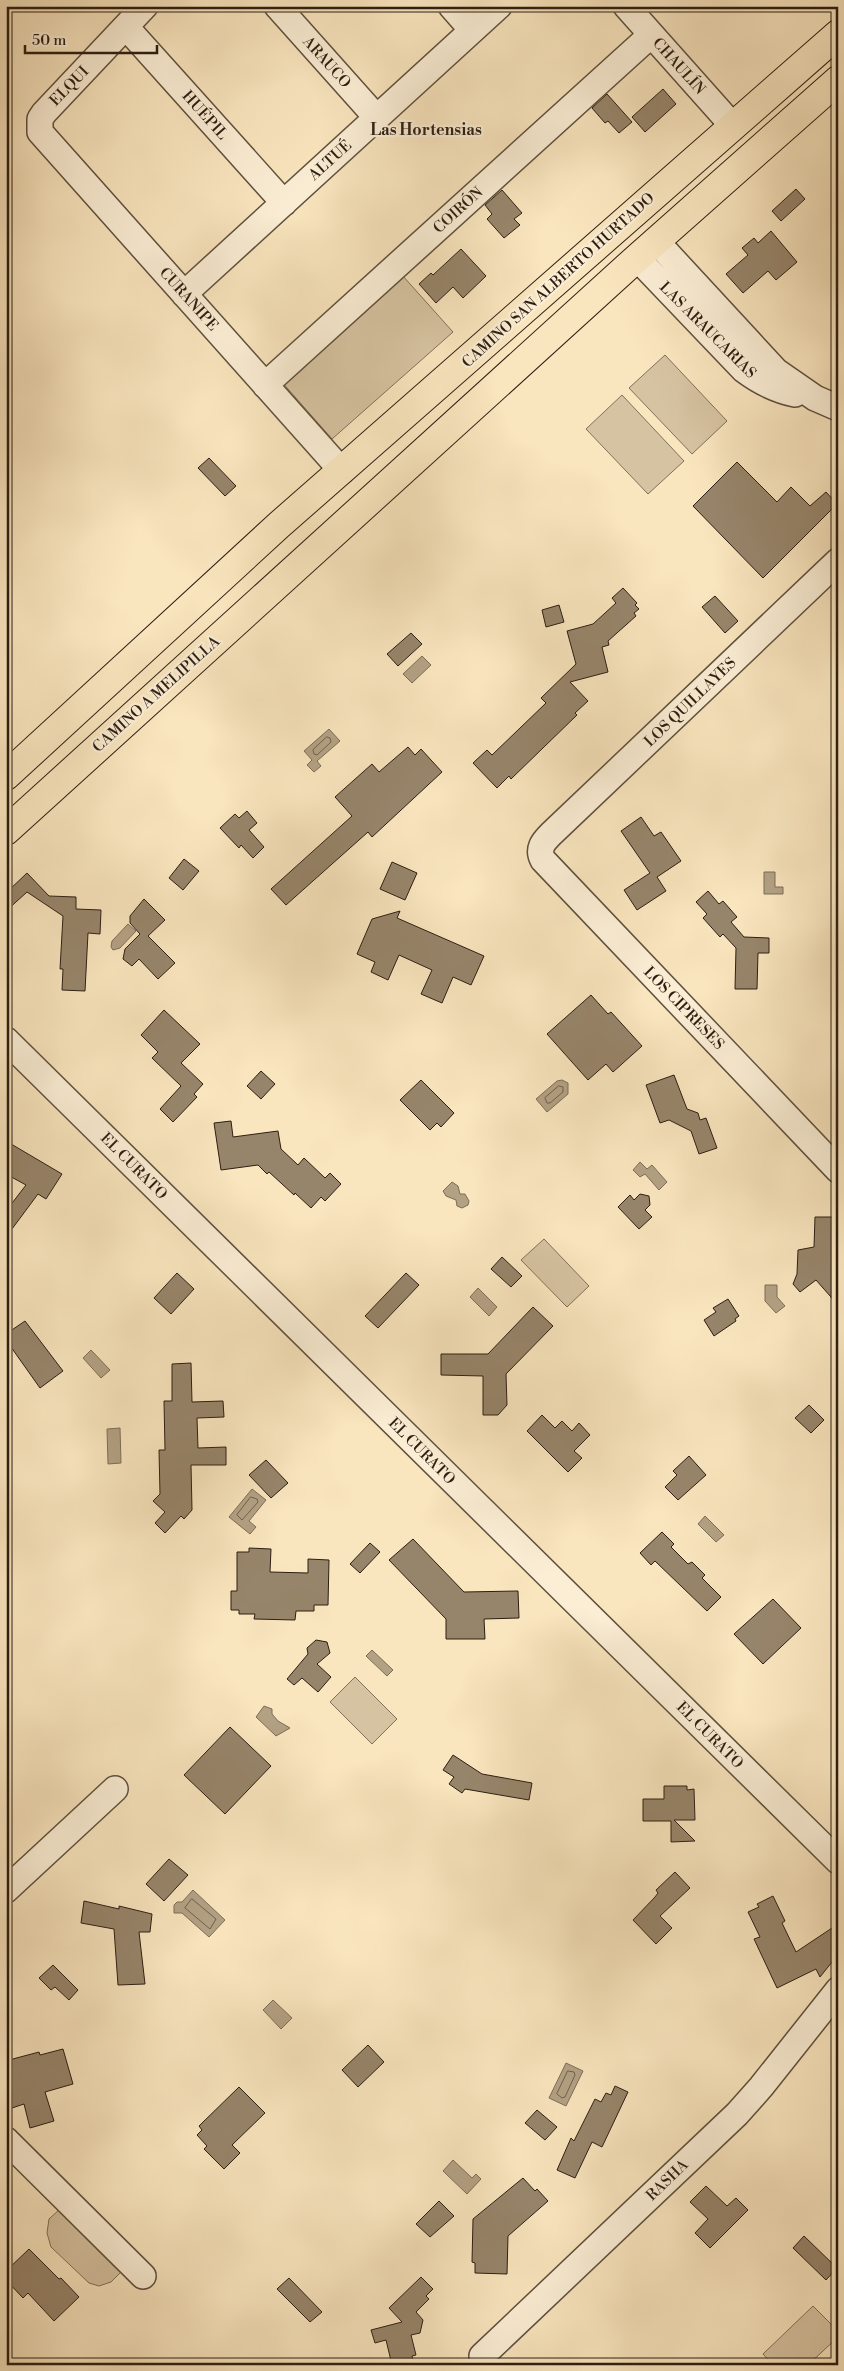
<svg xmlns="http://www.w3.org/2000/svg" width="844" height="2371" viewBox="0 0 844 2371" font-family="'Libre Bodoni',serif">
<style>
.green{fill:#d6c3a1;stroke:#81705a}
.water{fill:#b3a184;stroke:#7d6d56}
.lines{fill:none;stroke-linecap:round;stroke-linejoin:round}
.shore{stroke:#70604b;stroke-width:1}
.building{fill:#97856b;stroke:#2c1e12}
.minor-casing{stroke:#5f503d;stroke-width:28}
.major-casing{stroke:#2c1e12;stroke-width:30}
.minor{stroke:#fbeed5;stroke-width:25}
.major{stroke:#f9e5be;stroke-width:28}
.rail-casing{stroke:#2c1e12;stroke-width:5.5}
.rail{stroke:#fbeed5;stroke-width:4;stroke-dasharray:11;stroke-linecap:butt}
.labels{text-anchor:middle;stroke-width:4.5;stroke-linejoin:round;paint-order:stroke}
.street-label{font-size:15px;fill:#2c1e12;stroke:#fbeed5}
.neighbourhood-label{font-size:16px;font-weight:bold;fill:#2c1e12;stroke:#fbeed5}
</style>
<rect width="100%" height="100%" fill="#f9e5be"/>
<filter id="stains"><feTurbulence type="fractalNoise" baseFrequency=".004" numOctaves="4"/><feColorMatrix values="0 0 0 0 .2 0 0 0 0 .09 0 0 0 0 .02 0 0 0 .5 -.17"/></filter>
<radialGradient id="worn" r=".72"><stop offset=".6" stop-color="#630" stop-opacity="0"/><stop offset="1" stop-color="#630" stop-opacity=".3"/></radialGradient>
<!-- green -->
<path class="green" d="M402,275L453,332L332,439L281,381Z
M665,355L727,421L692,454L629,388Z
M622,395L684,461L648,494L586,429Z
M544,1239L589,1286L567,1307L521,1260Z
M355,1677L397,1719L372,1744L330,1702Z
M61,2208L122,2271L111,2282L99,2286L89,2283L51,2247L47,2233L49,2219Z
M813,2306L838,2331V2337L808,2365H773L763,2354Z"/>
<!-- water -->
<path class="water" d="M422,656L431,665L412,683L403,674Z
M329,729L340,741L317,761L321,766L314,772L307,765L312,760L304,751Z
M764,872H775V887H783V894H764Z
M128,924L136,931L120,948L113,950L111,947L112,941Z
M562,1080L568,1083V1094L547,1112L536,1099L557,1081Z
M640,1162L647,1169L652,1165L667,1182L659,1190L645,1174L640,1177L633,1170Z
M452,1182L458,1186L460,1194H465L469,1201L468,1205L462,1208L457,1206L456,1200L446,1196L443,1191Z
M765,1285H777V1297L785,1306L776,1313L765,1301Z
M478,1288L497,1307L489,1316L470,1297Z
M91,1350L110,1370L101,1378L83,1358Z
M120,1428L121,1463L108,1464L107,1429Z
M252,1489L266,1500L249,1521L256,1527L250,1534L229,1517Z
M705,1516L724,1535L716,1542L698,1524Z
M372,1650L393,1670L387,1676L366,1656Z
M264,1706L272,1709V1714L278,1721L290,1728L276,1736L256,1717Z
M193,1890L225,1920L209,1937L182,1913H174V1905L177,1902H182Z
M273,2000L292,2018L281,2029L263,2010Z
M566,2063L583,2071L566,2106L549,2098Z
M453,2160L472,2178L476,2174L481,2179L467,2194L443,2171Z"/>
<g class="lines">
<!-- shore -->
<path class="shore" d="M327,737L330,738L331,742L317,755L314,754L313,750Z
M559,1086L563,1087V1092L550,1103H547L545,1098Z
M251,1497L257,1499L258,1502L242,1520L237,1515Z
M192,1899L216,1919L210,1929L185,1908Z
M568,2071L574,2072L575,2075L565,2097L562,2098L557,2094Z"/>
</g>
<!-- building -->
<path class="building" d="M663,89L676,104L645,132L632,117Z
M607,94L632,122L619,133L608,121L605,123L592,108Z
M796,189L805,199L781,221L772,211Z
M502,190L522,213L514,219L520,225L504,238L487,219L492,214L485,205Z
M771,231L797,262L776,280L768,271L743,293L726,274L748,255L742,248L754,238L758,243Z
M461,249L486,276L463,298L453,287L436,303L419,284L431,273L433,275Z
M209,458L236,486L225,496L198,468Z
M737,462L777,502L791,487L810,506L826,492L837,504L763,578L693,506Z
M623,588L637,603L635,605L639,609L634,613L636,616L608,641L609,645L602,647L608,672L570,682L588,701L575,713L577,715L511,779L509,776L497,788L473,763L487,750L492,755L546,703L541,698L576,664L567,631L593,624L616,603L612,598Z
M715,596L738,621L725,633L702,607Z
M559,605L564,622L546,627L542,610Z
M411,633L422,644L398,666L387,654Z
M408,747L415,755L421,749L442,772L372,837L368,832L286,905L271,889L352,816L335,797L372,764L379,772Z
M247,811L257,823L249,830L264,847L253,858L241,845L239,848L220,828L235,814L239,818Z
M641,817L654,836L661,832L681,861L657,877L666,891L637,910L624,890L650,873L621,831Z
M184,859L199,871L183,890L169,878Z
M392,862L417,873L405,900L380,889Z
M27,873L49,896L76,897V909L101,910L100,934L88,933L85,991L62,990L63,969H60L63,916L27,892L6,911V893Z
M708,891L719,904L723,901L737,917L731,922L744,937L769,938V953H758L757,989H735L736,948L723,934L720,937L703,918L707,914L696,902Z
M144,899L165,920L148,936L175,963L158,979L139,959L132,966L123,959L125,949L140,934L130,923V916Z
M400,911L397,918L484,956L471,985L453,977L442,1003L421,994L432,970L399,955L388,980L371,972L375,962L357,954L372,919Z
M591,995L608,1014L611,1012L642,1046L613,1072L606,1064L588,1080L547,1034Z
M164,1010L200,1044L181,1063L203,1084L194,1094L197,1097L173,1122L160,1109L181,1086L152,1058L158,1052L141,1035Z
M261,1071L275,1084L261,1099L247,1086Z
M674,1075L687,1109L698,1113L700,1120L706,1118L717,1148L699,1154L691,1131L669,1120L660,1123L646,1085Z
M421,1080L454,1113L441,1127L437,1123L430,1130L400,1100Z
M231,1121L233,1137L278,1131L281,1149L298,1165L304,1158L325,1178L330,1173L341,1184L325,1201L321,1197L311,1208L295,1193L294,1195L269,1172L267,1174L258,1165L221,1170L214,1123Z
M6,1141L62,1174L46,1199L38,1194L6,1237V1211L26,1185L6,1174Z
M640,1194L649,1196L650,1205L645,1210L652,1217L639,1229L618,1207L630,1195L634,1200Z
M815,1217H834L833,1266L838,1271V1305L816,1280L800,1292L793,1284L797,1274L798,1250L814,1247Z
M502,1257L522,1276L511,1287L491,1269Z
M177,1273L194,1289L171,1314L154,1298Z
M406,1273L419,1285L378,1328L365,1316Z
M728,1299L739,1316L735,1319L736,1321L714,1336L704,1320L716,1312L713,1308Z
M533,1307L553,1326L506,1374L507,1405L498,1415H483V1376L441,1375V1354H488Z
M25,1321L63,1371L40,1388L6,1340V1334Z
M191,1363L192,1402L223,1401L224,1417L197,1418L198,1448L226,1447V1465H191L192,1510L184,1519L181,1516L165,1533L155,1523L165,1512L153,1501L160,1494L159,1450H165L164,1401H172V1364Z
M809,1405L824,1420L811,1433L795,1418Z
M542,1415L555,1428L562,1421L572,1431L579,1423L590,1435L574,1451L582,1458L568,1472L527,1431Z
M689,1456L706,1475L678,1500L665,1487L677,1475L673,1471Z
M266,1460L288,1483L271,1498L249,1475Z
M662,1532L674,1544L671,1547L688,1564L692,1562L705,1575L702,1578L721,1597L707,1611L655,1561L651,1565L640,1553Z
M413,1539L464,1592L518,1591L519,1618L484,1619L485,1639H446V1619L389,1560Z
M370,1543L380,1552L360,1573L350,1564Z
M249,1548L271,1549L270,1572L308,1573V1559L329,1560L328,1605H314V1611H296L295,1620L254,1619L255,1614H239V1610H231V1591H237V1552H249Z
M773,1599L801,1628L763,1664L734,1634Z
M316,1640L327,1642L330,1653L317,1664L331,1677L318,1692L302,1678L294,1685L287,1679L308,1654L307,1648Z
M230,1727L271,1766L225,1814L184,1775Z
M453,1755L482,1774L532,1783L529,1800L465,1789L462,1793L449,1784L454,1777L443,1770Z
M664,1786H687V1790L694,1789L695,1820H674L695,1841L671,1842V1821H643V1799H664Z
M169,1859L188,1875L164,1901L146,1884Z
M675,1872L690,1888L660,1916L672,1928L656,1944L633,1920L655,1897L658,1893L656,1890Z
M773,1896L785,1921L782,1923L796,1952L838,1924V1946L832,1951L836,1957L820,1977L816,1969L777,1988L754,1939L760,1937L748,1912L759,1907L757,1904Z
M84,1901L119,1909V1906L152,1914L150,1932H139L145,1984L118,1985L114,1929L81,1923Z
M53,1965L78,1990L69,2000L55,1987L51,1990L39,1978Z
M368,2045L384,2062L358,2087L342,2070Z
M63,2049L73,2084L45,2092L54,2121L30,2128L24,2104L6,2110V2064L10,2063L9,2060L39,2052L40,2055Z
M615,2086L628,2092L602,2147L592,2142L575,2178L557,2170L571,2138L574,2141L595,2099L601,2102L606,2093L611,2095Z
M239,2087L265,2113L232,2145L240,2153L224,2169L204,2149L207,2146L197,2135L202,2130L199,2126Z
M537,2110L557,2127L545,2140L525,2123Z
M523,2178L535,2191L537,2189L548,2201L508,2236L507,2274L475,2273V2263L472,2262L473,2219Z
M706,2186L727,2206L736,2198L748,2210L710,2248L695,2233L708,2219L690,2202Z
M439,2201L454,2216L430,2237L416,2224Z
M804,2236L837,2268L826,2280L793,2248Z
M29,2249L59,2279L61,2278L79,2297L54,2321L28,2293L23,2298L6,2280V2271Z
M421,2277L433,2289L426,2296L429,2299L416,2312L423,2320L420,2333L411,2335L416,2355L412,2356L414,2365H392L386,2340L375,2343L371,2330L402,2322L389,2308Z
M289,2278L322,2312L310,2322L277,2289Z"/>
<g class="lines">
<!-- minor casing -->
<g class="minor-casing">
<path id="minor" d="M145,6L44,113L40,119V132L342,471
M277,6L377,118
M451,6L472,30
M626,6L732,125
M126,27L284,203
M656,241L776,371L815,398L838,408
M637,258L744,370C760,382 776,390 795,394
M184,294L499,6
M265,385L651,35
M838,561L551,834C543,842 537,849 543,860L838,1170
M6,1040L838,1861
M6,1890L115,1789
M6,2140L143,2276
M482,2356L737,2114L761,2087L838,1990"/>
</g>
<!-- major casing -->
<g class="major-casing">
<path id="major" d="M6,776L279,525L838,34
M6,831L637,258L838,80"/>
</g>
<!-- minor -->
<use href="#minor" class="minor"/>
<!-- major -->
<use href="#major" class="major"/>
<!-- rail casing -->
<g class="rail-casing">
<path id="rail" d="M6,11L11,6"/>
</g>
<!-- rail -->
<use href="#rail" class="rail"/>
</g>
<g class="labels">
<!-- street labels -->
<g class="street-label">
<text transform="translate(327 62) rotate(48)" y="5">ARAUCO</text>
<text transform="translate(679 66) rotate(48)" y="5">CHAULÍN</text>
<text transform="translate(69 86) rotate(-46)" y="5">ELQUI</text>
<text transform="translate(205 115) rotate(48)" y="5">HUÉPIL</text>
<text transform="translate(330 160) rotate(-42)" y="5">ALTUÉ</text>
<text transform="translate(458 210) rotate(-42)" y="5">COIRÓN</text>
<text transform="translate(558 280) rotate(-42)" y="5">CAMINO SAN ALBERTO HURTADO</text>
<text transform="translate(189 299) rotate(48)" y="5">CURANIPE</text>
<text transform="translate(708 330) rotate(45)" y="5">LAS ARAUCARIAS</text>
<text transform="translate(156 694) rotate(-42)" y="5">CAMINO A MELIPILLA</text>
<text transform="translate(690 702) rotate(-44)" y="5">LOS QUILLAYES</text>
<text transform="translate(684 1008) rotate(46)" y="5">LOS CIPRESES</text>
<text transform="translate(134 1166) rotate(45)" y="5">EL CURATO</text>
<text transform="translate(422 1451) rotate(45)" y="5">EL CURATO</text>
<text transform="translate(710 1735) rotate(45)" y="5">EL CURATO</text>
<text transform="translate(667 2180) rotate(-44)" y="5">RASHA</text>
</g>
<!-- neighbourhood labels -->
<g class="neighbourhood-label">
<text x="426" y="135">Las Hortensias</text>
</g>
</g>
<!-- margin -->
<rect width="844" height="2371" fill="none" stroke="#f9e5be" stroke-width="25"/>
<rect x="8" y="8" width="829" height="2356" fill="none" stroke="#2c1e12" stroke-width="2.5"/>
<rect x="12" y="12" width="819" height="2346" fill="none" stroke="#2c1e12"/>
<!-- scale -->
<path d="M25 45v8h132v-8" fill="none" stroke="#2c1e12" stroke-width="2.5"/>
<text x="32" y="45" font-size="15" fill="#2c1e12" stroke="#fbeed5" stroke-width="4" paint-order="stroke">50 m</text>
<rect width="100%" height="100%" filter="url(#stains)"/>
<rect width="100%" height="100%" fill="url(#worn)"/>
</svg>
